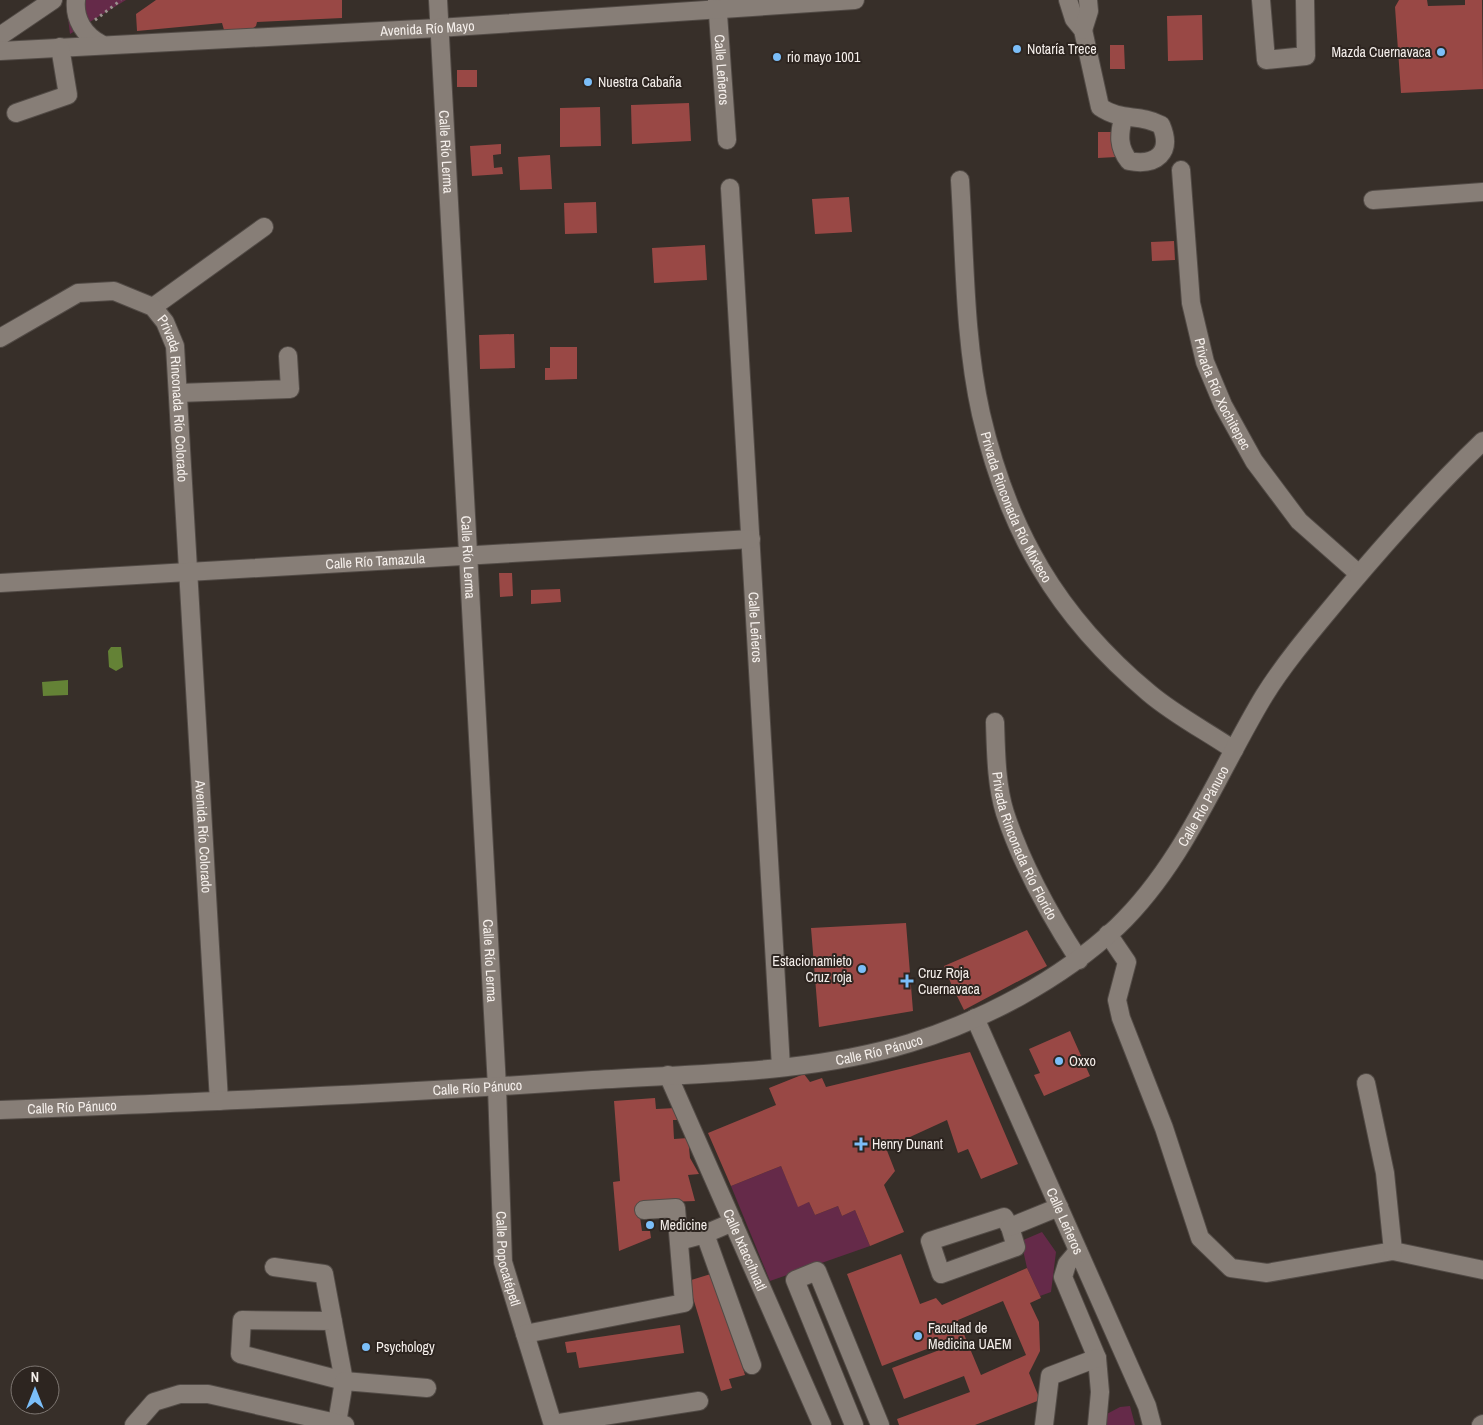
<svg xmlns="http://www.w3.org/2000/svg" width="1483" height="1425" viewBox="0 0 1483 1425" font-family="'Archivo Narrow',sans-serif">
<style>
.green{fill:#652a49}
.water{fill:#648236}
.building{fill:#994845;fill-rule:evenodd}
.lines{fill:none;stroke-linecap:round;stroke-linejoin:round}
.minor-casing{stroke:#524b46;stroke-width:20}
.path{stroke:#99928d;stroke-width:3;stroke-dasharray:2.5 4;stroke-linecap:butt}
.minor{stroke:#877e77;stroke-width:18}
.poi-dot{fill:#7bbef8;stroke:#2d2520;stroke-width:2}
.labels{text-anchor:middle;stroke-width:4;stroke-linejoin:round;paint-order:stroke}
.street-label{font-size:14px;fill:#f5efeb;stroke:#2d2520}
.poi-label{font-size:14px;fill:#f5efeb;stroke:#2d2520;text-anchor:start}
</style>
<rect width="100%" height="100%" fill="#372f29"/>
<!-- green -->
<path class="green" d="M79,0H126L70,34L67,10Z
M781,1166L798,1206L809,1202L815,1215L838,1206L842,1216L855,1210L870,1246L770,1281L731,1186Z
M1042,1232L1056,1252L1051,1292L1040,1296L1027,1268L1021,1241Z
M1130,1406L1135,1425H1104L1103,1416L1120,1407Z"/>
<!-- water -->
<path class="water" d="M111,647H121L123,667L116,671L109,667L108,651Z
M68,680V695L43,696L42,682Z"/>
<!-- building -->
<path class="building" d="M156,0H342V18L257,22L256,26L249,31L231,32L224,30L222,23L137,31L136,14Z
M1399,0H1427L1428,6L1465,5V0H1482L1483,89L1401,93L1395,7Z
M1202,15L1203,60L1168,61L1167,16Z
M1110,45H1124L1125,69H1110Z
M457,70H477V87H457Z
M689,103L691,141L632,144L631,105Z
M600,107L601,146L560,147V108Z
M1098,132H1115L1116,157L1098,158Z
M501,144V154L493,155L494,168L502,167L503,174L472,176L470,146Z
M550,155L552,189L520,190L518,157Z
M849,197L852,232L815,234L812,199Z
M596,202L597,233L565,234L564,203Z
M1174,241L1175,260L1152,261L1151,242Z
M705,245L707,280L654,283L652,248Z
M514,334L515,368L480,369L479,335Z
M550,347H577V379L545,380V368H550Z
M499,573H512L513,596L500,597Z
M560,589L561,602L531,604V590Z
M906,923L913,1011L819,1027L811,928Z
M1027,930L1047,966L964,1010L952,986L944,966Z
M1070,1031L1090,1076L1044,1096L1034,1075L1040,1073L1029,1049Z
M970,1052L1018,1164L981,1179L968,1149L958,1153L947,1120L886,1148L895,1171L884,1185L904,1232L870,1246L855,1210L842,1216L838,1206L815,1215L809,1202L798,1207L781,1166L731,1186L708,1133L776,1105L769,1088L804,1074L810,1082L822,1078L826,1087Z
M655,1098L656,1109L676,1108L677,1120H673L674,1139L688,1138L690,1158L699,1174L688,1175L695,1201L638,1203L642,1231H650L651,1238L619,1251L613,1182L620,1181L614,1101Z
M901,1254L920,1304L936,1298L942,1305L1027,1268L1041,1298L1030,1303L1039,1322L1040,1351L1029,1373L1040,1400L975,1425H899L897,1419L970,1392L964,1376L904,1399L892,1368L950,1346L948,1341L882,1366L847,1274ZM1003,1301L1026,1355L981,1375L958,1320Z
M714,1273L745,1375L729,1379L732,1388L721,1391L688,1281Z
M680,1325L684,1353L579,1368L576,1352L567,1353L565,1342Z"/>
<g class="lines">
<!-- minor casing -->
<g class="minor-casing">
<g id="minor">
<path d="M76,0C74,19 84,35 101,44"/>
<path id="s1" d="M438,0L497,1087L503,1262L553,1425"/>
<path id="s2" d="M717,0L727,140"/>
<path d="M1068,0L1074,19L1083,30L1100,107C1122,122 1138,113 1161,125C1173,153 1156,166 1129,161C1118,147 1119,135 1123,118"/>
<path d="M1261,0L1266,60L1306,56L1305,0"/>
<path d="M1083,30L1089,11L1088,0"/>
<path d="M0,36L53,0"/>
<path id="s3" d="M0,51L438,28L855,0"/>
<path d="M16,113L68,95L60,47"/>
<path id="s4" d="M1181,170L1191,303L1205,362L1223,405L1254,461L1299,521L1359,574"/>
<path id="s5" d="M960,180C965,257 964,338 981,414C1008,531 1057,616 1149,693C1175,715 1206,731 1234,750"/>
<path id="s6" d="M730,188L781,1067"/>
<path d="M1373,200L1483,192"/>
<path d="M153,307L264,227"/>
<path id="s7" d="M0,338L78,293L114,291L153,307L165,322L175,346L219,1101"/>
<path d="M178,393L290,389L288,356"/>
<path id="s8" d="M0,583L751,539"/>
<path id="s9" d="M995,722C996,751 996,784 1005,813C1022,865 1049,914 1079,960"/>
<path d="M1108,934L1127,962L1117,1000L1121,1018L1164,1128L1200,1238L1231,1268L1267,1273L1393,1251L1483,1270"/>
<path id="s10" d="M975,1018L1147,1406L1152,1425"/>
<path id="s11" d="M668,1075L822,1425"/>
<path d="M1366,1083L1385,1173L1393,1251"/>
<path id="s12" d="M0,1110C198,1102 396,1094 593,1080C698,1073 808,1074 910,1043C984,1020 1060,980 1117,927C1184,863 1217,774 1264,696C1287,659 1317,625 1345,591C1389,539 1434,488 1483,441"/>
<path d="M1004,1217L1010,1227L1016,1247L941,1274L930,1241Z"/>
<path d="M1010,1227L1059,1207"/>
<path d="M705,1234L733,1222"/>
<path d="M679,1241L705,1234L752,1365"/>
<path d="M1078,1251L1067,1264L1063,1277L1097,1358L1100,1392L1097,1425"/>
<path d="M274,1267L324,1274L344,1381L240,1354L242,1320L333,1321"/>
<path d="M525,1334L684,1303L676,1208L644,1210"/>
<path d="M337,1423L344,1381L427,1388"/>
<path d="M553,1424L699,1401"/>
<path d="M134,1425L154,1402L180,1394H208L345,1425"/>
<path d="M854,1425L795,1280L817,1271L880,1425"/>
<path d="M1044,1425L1050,1376L1097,1358"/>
<path d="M1481,1425L1483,1424"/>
</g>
</g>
<!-- path -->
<path class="path" d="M95,20L121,0"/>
<!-- minor -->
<use href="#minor" class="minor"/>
</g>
<!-- markers -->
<g class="poi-dot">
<circle cx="1017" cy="49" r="5"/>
<circle cx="1441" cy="52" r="5"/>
<circle cx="777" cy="57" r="5"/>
<circle cx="588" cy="82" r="5"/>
<circle cx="862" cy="969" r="5"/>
<path d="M904.5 973.5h5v5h5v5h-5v5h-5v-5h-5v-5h5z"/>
<circle cx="1059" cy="1061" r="5"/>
<path d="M858.5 1136.5h5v5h5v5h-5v5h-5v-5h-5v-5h5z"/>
<circle cx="650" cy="1225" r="5"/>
<circle cx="918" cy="1336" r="5"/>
<circle cx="366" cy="1347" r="5"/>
</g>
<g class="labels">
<!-- street labels -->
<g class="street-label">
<text dy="5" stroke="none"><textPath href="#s3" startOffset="428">Avenida Río Mayo</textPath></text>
<text dy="5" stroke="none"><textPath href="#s2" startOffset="70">Calle Leñeros</textPath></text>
<text dy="5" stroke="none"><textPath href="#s1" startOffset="152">Calle Río Lerma</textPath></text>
<text dy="5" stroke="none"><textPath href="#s4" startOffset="230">Privada Río Xochitepec</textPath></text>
<text dy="5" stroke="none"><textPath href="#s7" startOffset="265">Privada Rinconada Río Colorado</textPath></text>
<text dy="5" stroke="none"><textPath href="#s5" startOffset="335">Privada Rinconada Río Mixteco</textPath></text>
<text dy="5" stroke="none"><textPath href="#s1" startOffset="558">Calle Río Lerma</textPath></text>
<text dy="5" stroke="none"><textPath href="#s8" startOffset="376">Calle Río Tamazula</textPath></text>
<text dy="5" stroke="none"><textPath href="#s6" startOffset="440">Calle Leñeros</textPath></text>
<text dy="5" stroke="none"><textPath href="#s12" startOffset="1302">Calle Río Pánuco</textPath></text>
<text dy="5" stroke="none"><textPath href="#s7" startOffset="705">Avenida Río Colorado</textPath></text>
<text dy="5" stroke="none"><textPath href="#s9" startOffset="129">Privada Rinconada Río Florido</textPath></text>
<text dy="5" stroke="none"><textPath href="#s1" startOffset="962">Calle Río Lerma</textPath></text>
<text dy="5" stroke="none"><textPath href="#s12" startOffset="882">Calle Río Pánuco</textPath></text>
<text dy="5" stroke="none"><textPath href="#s12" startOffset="478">Calle Río Pánuco</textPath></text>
<text dy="5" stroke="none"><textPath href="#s12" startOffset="72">Calle Río Pánuco</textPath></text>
<text dy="5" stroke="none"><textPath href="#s10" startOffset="222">Calle Leñeros</textPath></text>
<text dy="5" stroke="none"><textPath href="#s11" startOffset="191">Calle Ixtaccíhuatl</textPath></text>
<text dy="5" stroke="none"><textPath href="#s1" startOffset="1261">Calle Popocatépetl</textPath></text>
</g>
<!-- poi labels -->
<g class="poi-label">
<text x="1027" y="54">Notaría Trece</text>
<text x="1431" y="57" text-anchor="end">Mazda Cuernavaca</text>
<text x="787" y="62">rio mayo 1001</text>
<text x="598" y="87">Nuestra Cabaña</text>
<text x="852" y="966" text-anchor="end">Estacionamieto<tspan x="852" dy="16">Cruz roja</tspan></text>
<text x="918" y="978">Cruz Roja<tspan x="918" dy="16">Cuernavaca</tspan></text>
<text x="1069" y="1066">Oxxo</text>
<text x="872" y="1149">Henry Dunant</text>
<text x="660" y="1230">Medicine</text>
<text x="928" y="1333">Facultad de<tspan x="928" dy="16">Medicina UAEM</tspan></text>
<text x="376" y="1352">Psychology</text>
</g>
</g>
<!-- north arrow -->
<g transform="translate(35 1390)"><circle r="24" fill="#2d2520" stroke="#7d7671"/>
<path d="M0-4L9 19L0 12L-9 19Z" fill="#7bbef8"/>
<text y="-8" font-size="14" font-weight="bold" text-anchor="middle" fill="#f5efeb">N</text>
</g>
</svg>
